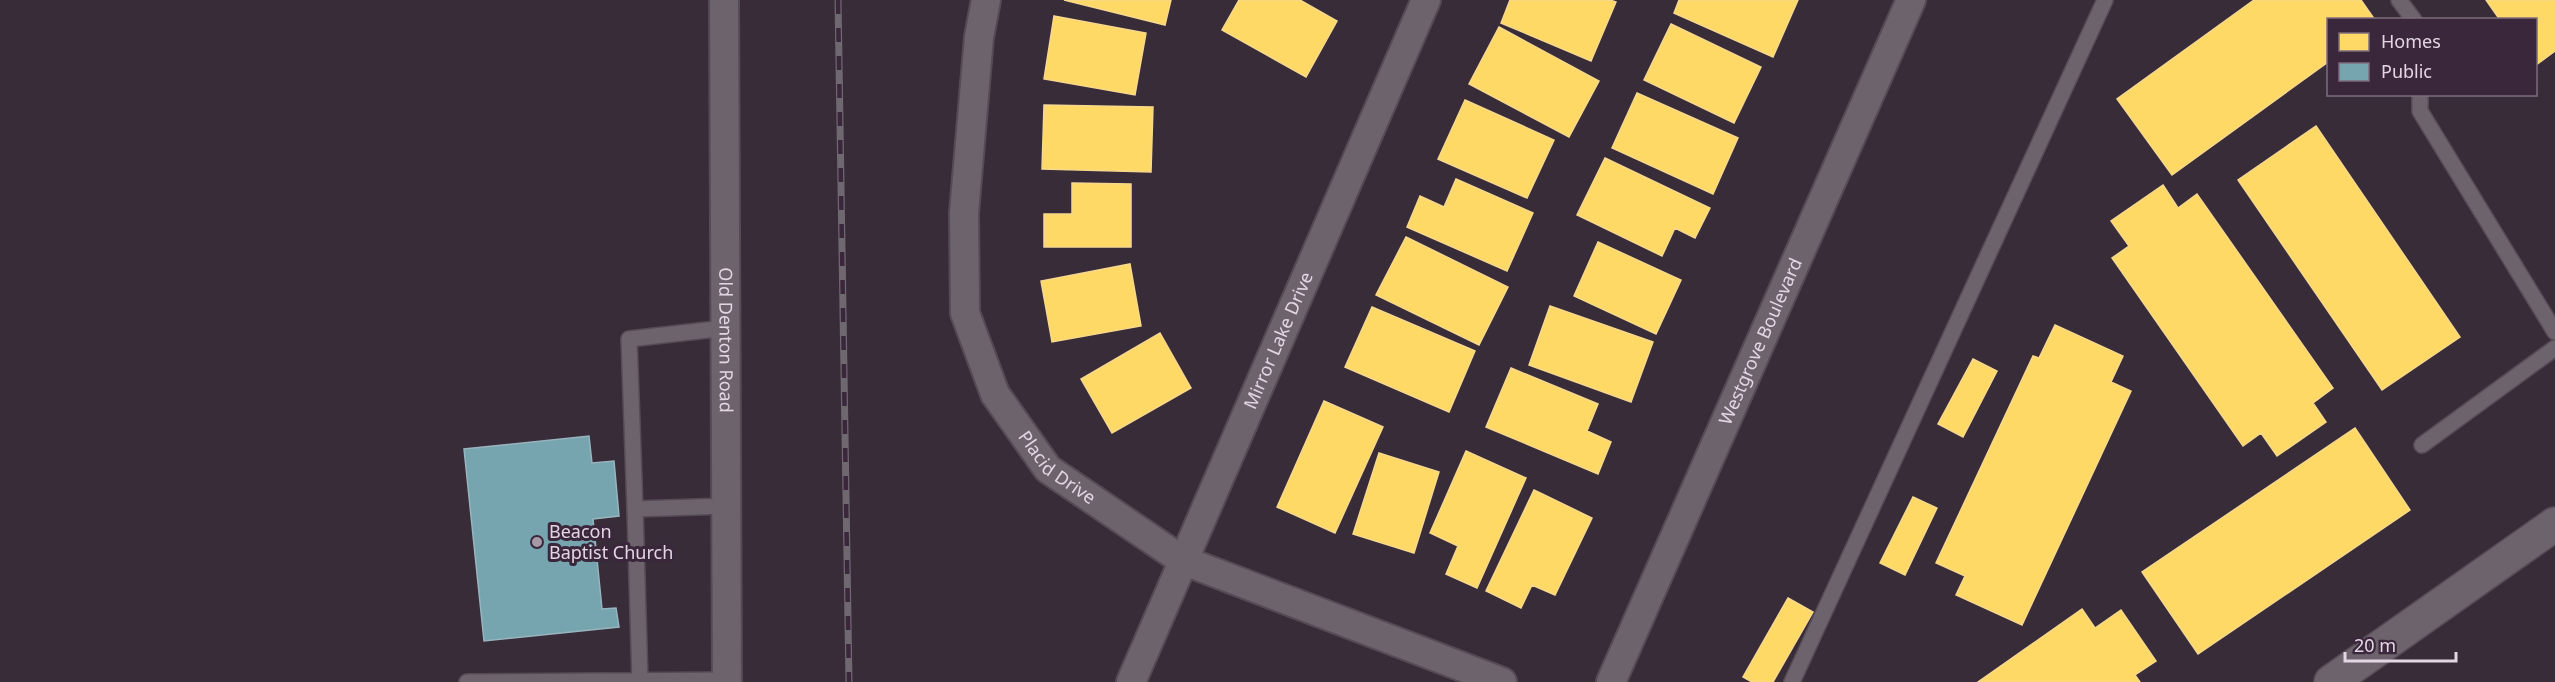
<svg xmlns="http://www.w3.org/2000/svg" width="2555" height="682" viewBox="0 0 2555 682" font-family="'Noto Sans',sans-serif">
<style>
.homes{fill:#ffd966;stroke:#f7d88c;stroke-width:1.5}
.public{fill:#76a5af;stroke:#97b4bf;stroke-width:1.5}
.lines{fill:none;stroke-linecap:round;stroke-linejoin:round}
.lane-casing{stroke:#554b55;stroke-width:18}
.street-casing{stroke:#554b55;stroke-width:32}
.secondary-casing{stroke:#554b55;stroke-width:36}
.lane{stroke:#6d636d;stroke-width:15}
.street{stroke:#6d636d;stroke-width:28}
.secondary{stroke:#6d636d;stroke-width:33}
.rail-casing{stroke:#706870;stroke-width:7}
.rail{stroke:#3b273b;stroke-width:4.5;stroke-dasharray:14;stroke-linecap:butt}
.poi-dot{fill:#a79aa7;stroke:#3b273b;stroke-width:2}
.labels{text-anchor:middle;stroke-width:6;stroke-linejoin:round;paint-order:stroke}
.street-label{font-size:18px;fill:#e3d6e3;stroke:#3b273b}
.poi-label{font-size:18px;fill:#e3d6e3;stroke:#3b273b;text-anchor:start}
</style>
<rect width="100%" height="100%" fill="#372c37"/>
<!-- homes -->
<path class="homes" d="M1064,0H1171L1165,25Z
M1239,0H1300L1337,21L1306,77L1222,30Z
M1510,0H1610L1616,2L1591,61L1501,23Z
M1679,0H1798L1773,57L1674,13Z
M2254,0H2361L2375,20H2328V62L2172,175L2117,99Z
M2486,0H2555V51L2536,65V20H2500Z
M1054,16L1146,33L1135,95L1044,79Z
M1671,24L1761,67L1734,123L1644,80Z
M1499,27L1599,81L1569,137L1469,84Z
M1637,93L1738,138L1713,194L1612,148Z
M1465,100L1554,140L1527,198L1438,159Z
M1044,105L1153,107L1151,172L1042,169Z
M2316,126L2460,337L2382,390L2238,180Z
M1605,158L1710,208L1695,238L1675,228L1662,256L1577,215Z
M1456,179L1533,213L1507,271L1407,227L1420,196L1444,207Z
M1072,183L1131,184V247H1044V214H1072Z
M2163,185L2178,208L2197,194L2333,388L2313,403L2326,422L2277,456L2261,433L2243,446L2112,258L2129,246L2111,221Z
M1406,237L1508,287L1479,345L1376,295Z
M1598,242L1681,280L1656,334L1574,296Z
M1130,264L1141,326L1052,342L1041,281Z
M1550,306L1653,342L1631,402L1529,365Z
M1372,307L1475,351L1449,412L1345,367Z
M2055,325L2123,356L2111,382L2131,391L2022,625L1956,595L1965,576L1936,563L2033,356L2039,358Z
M1160,333L1191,388L1112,433L1081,379Z
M1973,359L1997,371L1963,437L1938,424Z
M1511,368L1598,404L1587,431L1611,442L1598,474L1486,427Z
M1324,401L1383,427L1335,533L1277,507Z
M2355,428L2410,510L2198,654L2142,572Z
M1466,451L1526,478L1477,588L1446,574L1458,546L1430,533Z
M1379,453L1439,472L1414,553L1353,534Z
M1534,490L1592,518L1555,595L1532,585L1521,608L1486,591Z
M1913,497L1937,508L1905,575L1880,563Z
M1788,598L1813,612L1773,682H1752L1743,677Z
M2082,609L2095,628L2121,610L2156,661L2135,675L2140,682H1978Z"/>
<!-- public -->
<path class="public" d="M589,436L592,463L614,461L619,516L593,519L602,609L616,608L619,627L484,641L464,449Z"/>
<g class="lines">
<!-- lane casing -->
<g class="lane-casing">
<path id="lane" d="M2399,0L2414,20
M2420,94V111L2555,332
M725,328L629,339L635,509L726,506
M2422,445L2555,348
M635,509L640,682
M467,682L727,680
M1792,682L2105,0"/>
</g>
<!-- street casing -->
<g class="street-casing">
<g id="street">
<path id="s1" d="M724,0L727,682"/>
<path id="s2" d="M986,0L979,37L964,213L965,313L995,394L1048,469L1182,560L1502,682"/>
<path id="s3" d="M1131,682L1426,0"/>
<path id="s4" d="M1611,682L1911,0"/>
</g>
</g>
<!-- secondary casing -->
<g class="secondary-casing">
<path id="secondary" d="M2331,682L2555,524"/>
</g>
<!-- lane -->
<use href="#lane" class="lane"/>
<!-- street -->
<use href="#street" class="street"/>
<!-- secondary -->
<use href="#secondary" class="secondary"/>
<!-- rail casing -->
<g class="rail-casing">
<path id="rail" d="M838,0L849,682"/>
</g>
<!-- rail -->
<use href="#rail" class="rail"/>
</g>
<!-- markers -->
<circle class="poi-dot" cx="537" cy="542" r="6"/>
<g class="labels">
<!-- street labels -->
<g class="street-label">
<text dy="6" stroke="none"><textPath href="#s1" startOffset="340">Old Denton Road</textPath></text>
<text dy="6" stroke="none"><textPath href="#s3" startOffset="372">Mirror Lake Drive</textPath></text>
<text dy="6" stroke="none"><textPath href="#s4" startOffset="372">Westgrove Boulevard</textPath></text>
<text dy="6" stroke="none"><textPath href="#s2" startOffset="498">Placid Drive</textPath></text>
</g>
<!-- poi labels -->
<g class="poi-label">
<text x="549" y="538">Beacon<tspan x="549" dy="21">Baptist Church</tspan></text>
</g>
</g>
<!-- legend -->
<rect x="2327" y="18" width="210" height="78" fill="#3b273b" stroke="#7e6d7e" stroke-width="1.5"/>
<rect x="2339" y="33" width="30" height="18" fill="#ffd966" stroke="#7e6d7e" stroke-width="1.5"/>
<text x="2381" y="48" font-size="18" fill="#e3d6e3">Homes</text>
<rect x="2339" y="63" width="30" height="18" fill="#76a5af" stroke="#7e6d7e" stroke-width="1.5"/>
<text x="2381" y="78" font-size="18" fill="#e3d6e3">Public</text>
<!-- scale -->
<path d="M2345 652v9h111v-9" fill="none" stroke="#e3d6e3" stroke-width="3"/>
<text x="2354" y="652" font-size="18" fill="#e3d6e3" stroke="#3b273b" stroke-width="4.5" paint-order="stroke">20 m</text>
</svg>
